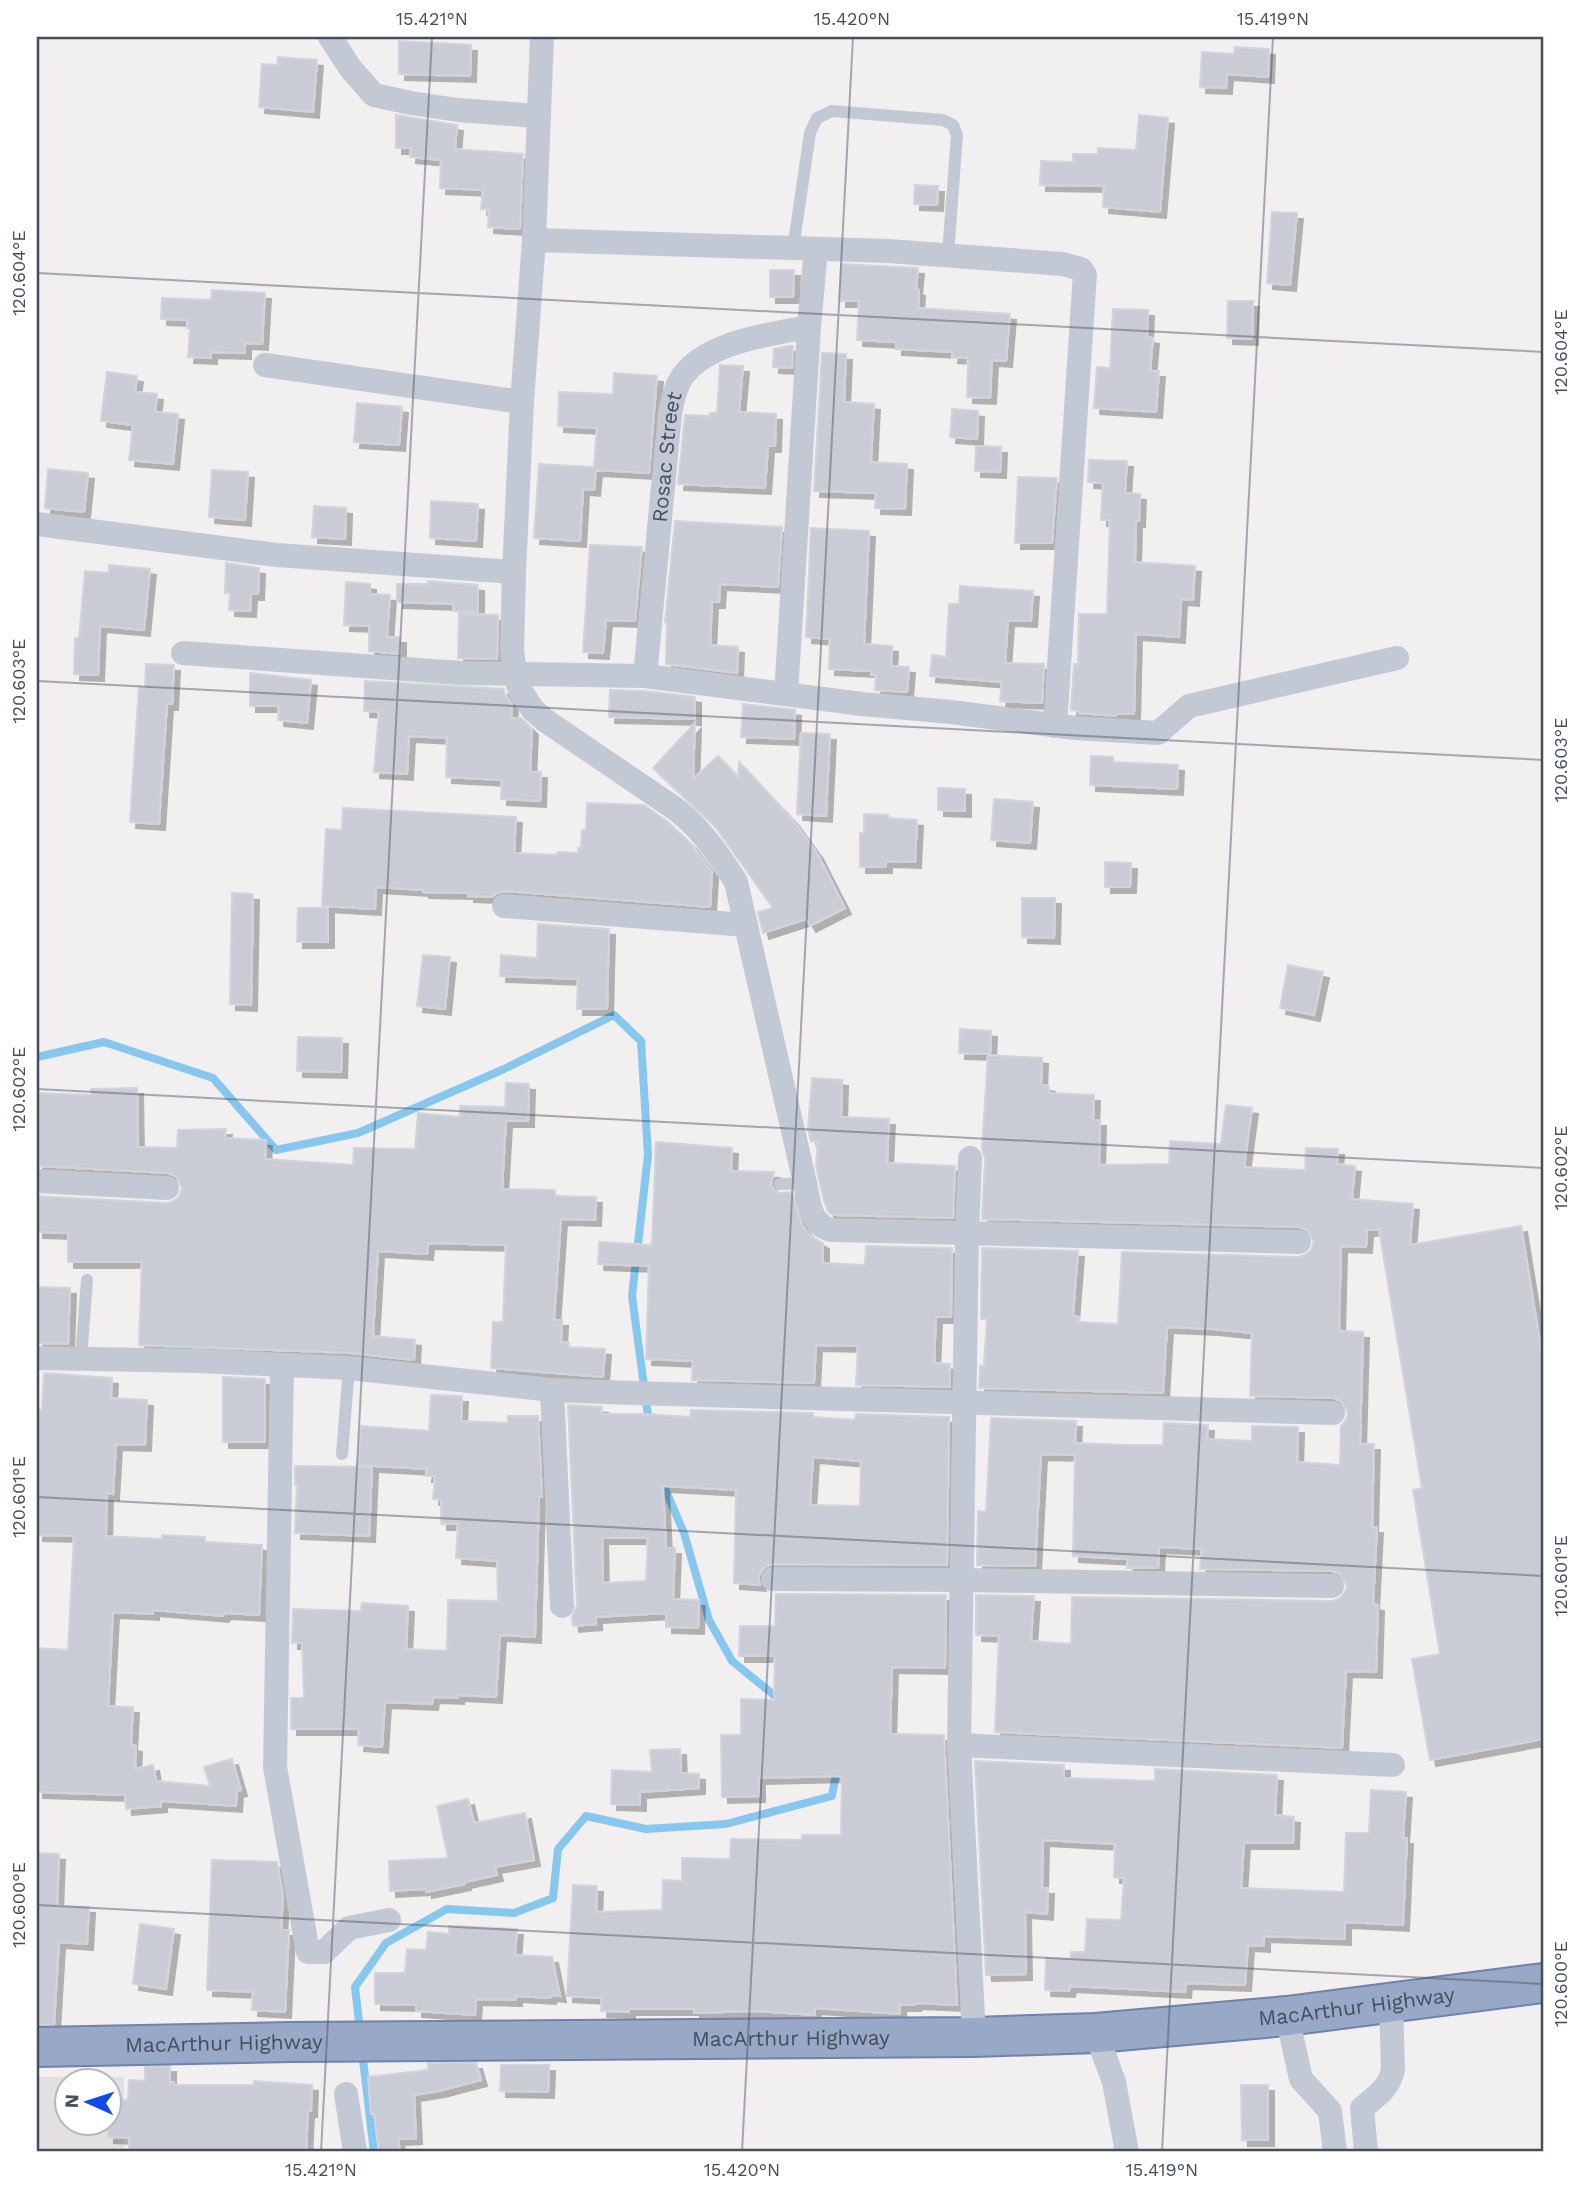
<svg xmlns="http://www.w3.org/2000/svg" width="1580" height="2189" viewBox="0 0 1580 2189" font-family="'Work Sans',sans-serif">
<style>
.education{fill:#e2e0e1;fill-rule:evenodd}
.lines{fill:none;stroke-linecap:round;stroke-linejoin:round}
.stream{stroke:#87c7ef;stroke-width:8}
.building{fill:#caccd5;stroke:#d2d3db;stroke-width:2;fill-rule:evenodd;filter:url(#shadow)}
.trunk-casing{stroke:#7081ab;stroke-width:42}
.service{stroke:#c2c8d4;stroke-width:12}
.minor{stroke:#c2c8d4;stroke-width:24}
.trunk{stroke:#98a8c7;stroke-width:38}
.ticks{fill:none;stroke:#464e5d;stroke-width:2;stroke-opacity:0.45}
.labels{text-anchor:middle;stroke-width:5;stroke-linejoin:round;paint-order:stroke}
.street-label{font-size:21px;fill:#464e5d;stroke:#fff}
.neatline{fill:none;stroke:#464e5d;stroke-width:2.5}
.ticks-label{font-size:18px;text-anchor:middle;fill:#464e5d}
</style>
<defs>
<filter id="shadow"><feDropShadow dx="6" dy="6" stdDeviation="0" flood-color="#0004"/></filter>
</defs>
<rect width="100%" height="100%" fill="#f1efef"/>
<!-- education -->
<path class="education" d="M37,2077H124V2152H37ZM66,2080H108V2122H66Z"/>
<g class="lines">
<!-- stream -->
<path class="stream" d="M37,1057L104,1042L213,1078L276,1150L358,1133L504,1069L614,1015L641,1041L648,1155L632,1296L648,1416L651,1424
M660,1477L684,1533L709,1620L732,1661L780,1700
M360,2031L355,1987L386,1943L447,1909L514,1913L553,1898L558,1849L586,1816L646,1829L726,1824L832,1796L837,1768
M362,2051L374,2152"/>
</g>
<!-- building -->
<path class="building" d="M399,41L471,45L470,76L399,74Z
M1235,47L1269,49L1268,77L1227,74L1226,88L1200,87L1202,52L1234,54Z
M278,57L317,60L313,112L259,107L262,64L277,65Z
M396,115L457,125L455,149L523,154L520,229L488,227L489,209H481L483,190L440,188L441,160L410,157L411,148H396Z
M1139,115L1168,118L1160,212L1103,207L1104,186L1040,185L1041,161L1073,162V154H1098V148L1136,150Z
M915,185L938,186L937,205L914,204Z
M1272,212L1297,213L1290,285L1267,283Z
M841,264L918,268L916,289L919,290L918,308L1010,314L1006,361L992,360L990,398L967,397L968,358L952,357L953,352L896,349V342L857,340L859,301H840Z
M770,270H794L793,297H770Z
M212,290L265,293L262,344L245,343V353L211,352V358L188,357L190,328H187V320L161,319L162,298L211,300Z
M1228,301H1253L1252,339L1227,338Z
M1113,309L1148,310L1147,337L1153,338L1150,371H1159L1156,412L1094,408L1097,367L1110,368Z
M789,346H793L792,368L773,367L774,349Z
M822,353L846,354L844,402L874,404L871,462L907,464L905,509L875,508L876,493L814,491Z
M720,365L743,366L739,412L776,414L775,446H768L765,488L678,484L685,415L709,416L710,413H717Z
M107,372L137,376L135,392L157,394L155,412L178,414L173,464L129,460L133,425L101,421Z
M614,373L657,376L649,473L596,470L594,490L583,489L580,541L534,538L539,464L594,467L597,428L558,426L559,392L613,394Z
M357,403L402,407L399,445L354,442Z
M952,409L978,411L977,439L950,437Z
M976,446L1001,447L1000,472L975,471Z
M1089,460L1127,461L1125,493L1140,494L1139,521H1136L1135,562L1195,566L1193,600L1181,599L1179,637L1136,634L1134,714H1116V716L1079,713L1080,711L1071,710L1074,664H1078L1079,614H1107L1110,520H1101L1103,483L1088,482Z
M48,469L88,473L84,512L45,508Z
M212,470L248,472L245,520L209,517Z
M1018,477L1057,478L1052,543H1015Z
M431,501L478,504L476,541L430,538Z
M314,506L346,508L345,539L312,537Z
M675,521L782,527L778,587L720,584L719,602H712L710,645L738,647L737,673L666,664L667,623L665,622Z
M811,528L869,531L864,644L892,646L891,666L909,667L907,692L875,690L876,675H871V671L829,669L830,639L806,637Z
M590,545L642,547L635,621L606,620L603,653L583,652Z
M226,563L259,568L258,594H251L250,611L229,610L230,593H225Z
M109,565L150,569L144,630L100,626L98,675L74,674L75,638H79L85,571L109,573Z
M428,581L478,585V612L453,611V604L397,602V584H428Z
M346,582L370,584V594L390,595L387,637H400V654L369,651V626L344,625Z
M960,586L1033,591L1031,621L1008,620L1005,663L1044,664L1042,703L1000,701L1002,682L930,676L932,655L946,657L949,604H959Z
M459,614L498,615L497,659L458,658Z
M146,664L174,665L172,704H167L159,824L130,822L139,687L145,688Z
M250,673L311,680L307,723L278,720L279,706H250Z
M365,681L504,689V693L512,704L511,718H521L532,729L530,772H541L540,801L501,799L502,780L446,777L447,738L409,736L407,774L374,772L379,712L364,711Z
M610,690L644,691L695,697V719L609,717Z
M743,704L795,710L794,739L741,737Z
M695,723L693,779L718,756L738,777L739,762L792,819L817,853L845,908L810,926L806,919L763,933L758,912L773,908L714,825L653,768Z
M801,733L830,734L826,816L797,814Z
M1091,756L1113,757V762L1178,765L1177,789L1090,785Z
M938,788L965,789V811L938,810Z
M994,799L1033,802L1030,843L991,840Z
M587,803L644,805L668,822L691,844L712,872L710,907L505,891L496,893L492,897L468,896V893L423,892V890L376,887L375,909L322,906L326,829L342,830L343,808L516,817L514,853L557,855V852L578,853V848H581L582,830H586Z
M864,814L888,815V818L917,820L915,862L886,861V867H860V833H864Z
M1105,862L1131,863L1130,887H1105Z
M232,893L253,894L251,1005L230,1004Z
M1022,898H1055L1054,938L1022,937Z
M298,908H328V942H297Z
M538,924L609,929L607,1009H577L578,979L500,976L501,955L537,958Z
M423,955L450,957L445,1009L417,1006Z
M1288,965L1323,972L1314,1015L1280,1008Z
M960,1029L991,1031L990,1054L959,1053Z
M298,1037L342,1038L341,1072L297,1071Z
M988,1055L1042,1058L1041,1085L1049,1086V1093L1094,1095L1093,1120H1100L1099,1165L1169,1164L1170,1141L1221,1144L1226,1105L1252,1108L1244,1167L1305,1170L1306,1148L1338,1149L1337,1164L1355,1166L1352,1199L1413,1204L1410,1245L1521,1226L1543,1361V1739L1430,1760L1412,1659L1440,1654L1413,1490L1422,1488L1379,1229L1367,1230L1366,1247L1341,1246L1339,1331L1363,1332L1360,1444H1374L1372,1527H1377L1373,1604L1378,1605L1376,1672L1346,1671L1342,1748L995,1732L999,1636L976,1635V1595L1034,1596L1031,1641L1071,1644L1072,1597L1332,1601L1339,1599L1344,1594L1347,1586L1340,1574L1332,1571L1200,1569L1202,1549L1159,1547L1158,1568H1127L1128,1559L1073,1556L1075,1455L1041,1454L1035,1566L977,1565L978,1511L986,1512L991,1418L1076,1421L1075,1443L1123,1445H1163L1164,1423L1208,1425L1207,1439L1252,1441V1426L1298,1427L1297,1462L1340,1465L1341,1426L1346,1420L1348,1413L1341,1401L1334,1398L1250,1396L1252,1333L1212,1329L1167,1327L1163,1393L979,1388L980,1366H984L987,1319H981L982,1248L1078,1251L1073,1316L1079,1317L1078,1322L1118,1324L1122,1252L1299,1257L1305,1255L1311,1250L1314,1242L1307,1230L1299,1227L982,1219L985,1159L982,1149Z
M812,1078L842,1080L841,1117L889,1119L887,1163L955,1166L953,1218L835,1215L829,1213L824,1201L816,1166L818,1142L811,1141L808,1129Z
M506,1083L529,1084L528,1121H506L502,1189L555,1190V1196L596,1197L595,1220L561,1219L554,1320H562L561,1342L569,1343V1347L605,1349L603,1377L491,1368L493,1322H503L506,1245L428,1243L427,1254L378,1251L373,1336L415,1340L414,1360L350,1353L139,1345L142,1262H68V1233L37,1232V1196L166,1203L173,1201L179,1197L182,1188L176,1176L168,1173L37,1166V1093L91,1095V1089L137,1088L138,1147L177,1148L178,1130L226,1129L225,1138L266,1140L265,1159L353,1165L354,1148L415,1149L418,1113L460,1117V1106L505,1107Z
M656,1142L732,1148L731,1171L774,1172L771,1184L773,1189L780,1193L792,1192L802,1225L810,1236L823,1243V1263L865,1265L866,1246L952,1248L951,1317H936L934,1363L950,1364V1387L856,1385L858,1346L816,1345L814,1383L692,1380L693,1361L646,1359L649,1266L598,1264L599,1242L652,1245Z
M37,1287L70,1288L68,1344L37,1343Z
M44,1373L112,1378L111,1398L147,1400L145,1445L116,1444L113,1494L107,1493L106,1536L162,1539V1535L205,1537V1542L262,1545L259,1615L224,1613L223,1616L153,1610V1614L113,1612L108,1706L133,1707L131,1745L136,1746L135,1769L153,1765L156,1781L210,1786L204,1767L232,1759L241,1790L237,1791L236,1806L161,1801V1806L126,1809L125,1795L37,1792V1648L68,1650L74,1536L37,1535V1410H42Z
M223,1377L265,1379V1442H223Z
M431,1395L462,1396L461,1421L508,1423V1416H538L542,1497H539L535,1637L500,1635L496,1697L458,1695V1698L433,1697L432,1704L385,1702L382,1747L358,1745L359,1729H291V1698H304L302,1643H292L293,1609L361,1611L362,1603L408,1606L406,1649L447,1651L448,1600L498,1601L497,1561L456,1558L458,1524H441V1500L433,1499L435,1476H426L427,1469L358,1465L361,1426L429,1431Z
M568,1405L602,1407L601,1414H645L690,1417L691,1410L813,1413V1417L855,1420L856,1414L949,1417L947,1565L773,1564L766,1566L761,1571L758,1578L760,1585L734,1583L736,1490L663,1486L666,1548H675L673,1599L699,1600L698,1628L666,1627V1613L596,1617V1624L573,1626L572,1616L577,1605ZM813,1457L861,1461L860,1506L810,1505ZM602,1538H648L646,1581L603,1583Z
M295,1466L372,1467L369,1536L295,1533L297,1485H295Z
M776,1594L946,1595L945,1668L892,1667L890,1734L944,1735L957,2005L915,2003V2005H900V2014L815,2008V2015L754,2011L694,2013V2009H629V2012L601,2011L602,1998L567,1996L573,1885L597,1886L596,1912L662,1910L663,1880L682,1881V1858L730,1859L731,1839L802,1840V1835H841L842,1776L759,1778V1796L722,1797L721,1735H741V1699L774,1700L775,1656H739L740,1626H775Z
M680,1749L681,1773L699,1774V1788L640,1792V1805L611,1804L612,1770L652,1772L650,1750Z
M975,1761L1064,1765V1778L1155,1781V1769L1277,1775L1275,1815L1294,1817L1293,1843H1244L1241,1888L1344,1892L1346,1833H1369L1371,1790L1406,1792L1403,1838H1407L1403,1925L1345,1922V1939L1264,1936V1946L1248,1945L1245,1985L1186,1983L1185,1992L1070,1986L1069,1991L1045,1990L1046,1958L1071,1959V1952H1085L1087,1919L1121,1920L1124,1878L1114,1877L1115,1844L1043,1840L1042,1888H1048L1047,1914L1025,1912L1026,1974L986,1975Z
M468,1799L474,1823L525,1813L534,1860L495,1867L497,1875L465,1882V1884L426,1892V1889L390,1891L389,1861L448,1858L437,1806Z
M37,1853L59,1854L57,1906L89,1907L87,1944L59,1942L54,2025H37Z
M212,1860L277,1862L283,1895L281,1930H289L285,2012L252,2010L253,1992L207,1990Z
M140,1924L174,1929L166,1989L133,1984Z
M449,1926L517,1929L515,1955L552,1957L560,1996L551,1995L550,1998L516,1996V2000L476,1999L475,2015L416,2011V2005L375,2004V1973H405L407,1949L426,1950L428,1932L449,1934Z
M428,2063H476L481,2080L439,2091L414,2095L416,2138L398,2139L400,2152H379L374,2114H371L368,2077L428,2070Z
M501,2065H549L548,2092L500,2091Z
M170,2066V2082H174V2085H254V2081L312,2085L311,2111H308L306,2152H129V2138L108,2137V2100H128L129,2080L145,2081V2067Z
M1241,2085H1268V2140H1242Z"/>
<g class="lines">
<!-- trunk casing -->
<g class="trunk-casing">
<g id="trunk">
<path id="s2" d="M37,2047L291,2042L974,2037L1096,2033L1287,2016L1543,1983"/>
</g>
</g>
<!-- service -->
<path class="service" d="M793,249L810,133L817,118L832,111L943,120L953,125L957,135L948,254
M780,1184L805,1183
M81,1359L87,1280
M342,1454L349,1368"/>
<!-- minor -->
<g class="minor">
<path d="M330,37L351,69L374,95L411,103L458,110L539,116"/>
<path d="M542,37L534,240L522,402L514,572L512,650L515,674L519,688L533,710L546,721L677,810C702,830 719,855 736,882L805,1183C809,1202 810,1226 832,1230L967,1233L959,1745L974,2037"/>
<path d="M534,240L888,251L1063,264L1081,269L1085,275L1084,288L1055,726"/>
<path d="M265,365L522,402"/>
<path d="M37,524L277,555L514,572"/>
<path d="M183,653L461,673L645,676L862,704L951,712L1075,728L1158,733L1189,706L1397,658"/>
<path id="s1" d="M645,676L670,413C673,399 676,383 686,372C713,341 771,334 809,327"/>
<path d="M786,694L809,327L816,250"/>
<path d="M504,906L746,925"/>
<path d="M970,1158L967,1233L1299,1242"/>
<path d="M37,1181L167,1188"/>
<path d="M37,1358L200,1361L349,1368L552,1390L632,1393L1333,1413"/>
<path d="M282,1366L275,1767L308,1952H324L349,1928L389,1920"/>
<path d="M552,1390L562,1606"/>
<path d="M773,1579L963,1580L1332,1586"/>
<path d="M959,1745L1393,1765"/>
<path d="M1287,2016L1301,2079L1330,2111L1335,2152"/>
<path d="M1096,2033L1114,2082L1127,2152"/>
<path d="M346,2094L355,2152"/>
<path d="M1366,2152L1362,2108C1377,2096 1389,2088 1393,2070L1391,2003"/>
</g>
<!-- trunk -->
<use href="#trunk" class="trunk"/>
</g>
<!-- ticks -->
<path class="ticks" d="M37,273L1543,352M37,681L1543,760M37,1089L1543,1168M37,1497L1543,1576M37,1905L1543,1984M321,2152L432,37M742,2152L853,37M1162,2152L1273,37"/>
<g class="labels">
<!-- street labels -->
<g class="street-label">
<text dy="7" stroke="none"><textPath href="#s1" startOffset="220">Rosac Street</textPath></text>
<text dy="7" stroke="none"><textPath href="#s2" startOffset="1321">MacArthur Highway</textPath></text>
<text dy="7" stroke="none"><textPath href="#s2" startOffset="754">MacArthur Highway</textPath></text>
<text dy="7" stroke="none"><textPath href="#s2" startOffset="187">MacArthur Highway</textPath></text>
</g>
</g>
<!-- border -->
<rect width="1580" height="2189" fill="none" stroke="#ffffff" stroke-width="77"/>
<!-- north arrow -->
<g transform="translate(88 2102) rotate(273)"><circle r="33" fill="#ffffff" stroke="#b5b8be" stroke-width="2"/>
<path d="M0-5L12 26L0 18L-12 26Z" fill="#1249e8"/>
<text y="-10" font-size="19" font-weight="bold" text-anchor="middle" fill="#464e5d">N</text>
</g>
<rect x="38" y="38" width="1504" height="2112" class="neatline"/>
<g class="ticks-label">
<text x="432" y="25">15.421°N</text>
<text x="852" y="25">15.420°N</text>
<text x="1273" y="25">15.419°N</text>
<text transform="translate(19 273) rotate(-90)" y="6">120.604°E</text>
<text transform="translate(1561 352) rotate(-90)" y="6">120.604°E</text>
<text transform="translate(19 681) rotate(-90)" y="6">120.603°E</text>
<text transform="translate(1561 760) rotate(-90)" y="6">120.603°E</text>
<text transform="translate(19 1089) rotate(-90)" y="6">120.602°E</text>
<text transform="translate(1561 1168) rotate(-90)" y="6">120.602°E</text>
<text transform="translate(19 1497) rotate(-90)" y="6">120.601°E</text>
<text transform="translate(1561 1576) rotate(-90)" y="6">120.601°E</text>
<text transform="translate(19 1905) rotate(-90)" y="6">120.600°E</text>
<text transform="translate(1561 1984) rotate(-90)" y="6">120.600°E</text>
<text x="321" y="2176">15.421°N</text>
<text x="742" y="2176">15.420°N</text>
<text x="1162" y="2176">15.419°N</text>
</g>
</svg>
